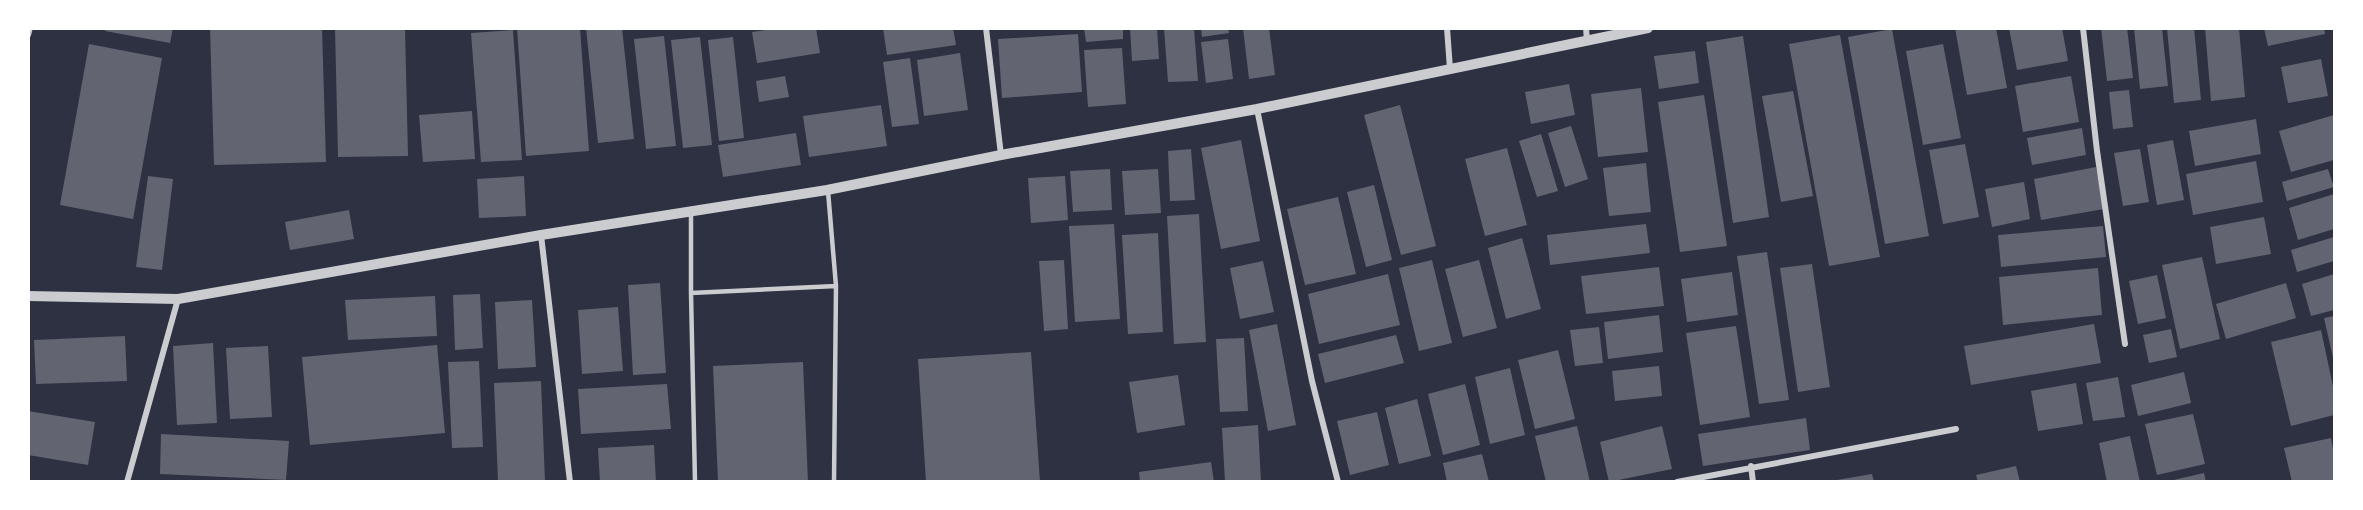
<svg xmlns="http://www.w3.org/2000/svg" width="2363" height="510" viewBox="0 0 2363 510" font-family="'Exo 2',sans-serif">
<style>
.building{fill:#626471}
.lines{fill:none;stroke-linecap:round;stroke-linejoin:round}
.service{stroke:#caccd0;stroke-width:4.5}
.minor{stroke:#caccd0;stroke-width:6}
.tertiary{stroke:#caccd0;stroke-width:10}
</style>
<rect width="100%" height="100%" fill="#2d3142"/>
<!-- building -->
<path class="building" d="M106,28H173L170,43L105,31Z
M210,28H322L326,162L214,165Z
M335,28H405L408,156L338,157Z
M517,28H580L589,151L526,156Z
M586,28H622L634,139L598,143Z
M778,28H816L820,53L757,63L752,32Z
M883,28H953L956,45L887,55Z
M1084,28H1123V39L1086,42Z
M1130,28H1157L1159,59L1132,61Z
M1164,28H1194L1198,81L1168,82Z
M1201,28H1228L1229,33L1202,37Z
M1243,28H1269L1275,75L1249,79Z
M1955,28H1996L2007,88L1967,95Z
M2009,28H2062L2068,61L2017,70Z
M2101,28H2127L2133,78L2107,81Z
M2134,28H2162L2168,86L2140,89Z
M2167,28H2194L2201,100L2174,103Z
M2205,28H2239L2245,97L2211,101Z
M2264,28H2324L2325,34L2268,46Z
M1892,29L1929,236L1885,244L1848,37Z
M513,30L522,160L481,162L471,33Z
M1078,34L1082,92L1002,98L998,39Z
M1840,35L1880,257L1829,266L1789,44Z
M664,36L676,146L646,149L634,39Z
M1743,36L1769,217L1733,223L1706,42Z
M700,37L712,145L683,148L671,40Z
M733,37L744,138L719,141L708,40Z
M1228,39L1233,79L1206,83L1201,42Z
M89,44L162,58L133,219L60,205Z
M1943,44L1961,138L1923,145L1906,51Z
M1122,48L1126,104L1088,107L1084,50Z
M1695,51L1699,83L1659,89L1654,56Z
M960,53L968,110L924,116L917,60Z
M910,58L919,124L892,127L883,62Z
M2321,59L2328,96L2288,103L2281,67Z
M785,76L789,97L759,102L756,81Z
M2071,76L2079,122L2023,132L2015,86Z
M1569,84L1575,115L1531,124L1525,92Z
M1641,88L1648,152L1598,157L1591,94Z
M2129,90L2133,127L2113,129L2109,92Z
M1793,91L1813,196L1781,202L1762,96Z
M1704,95L1727,246L1680,252L1658,102Z
M881,105L887,146L809,157L803,116Z
M1400,105L1436,246L1401,255L1364,115Z
M472,111L475,159L423,162L419,115Z
M2334,115V160L2291,172L2279,131Z
M2256,119L2261,154L2195,166L2189,131Z
M1571,126L1588,179L1565,187L1548,133Z
M2082,128L2086,155L2032,165L2027,138Z
M796,133L801,165L723,177L718,145Z
M1541,134L1558,191L1537,197L1519,141Z
M1241,140L1260,241L1221,249L1201,148Z
M2173,140L2184,200L2157,205L2147,145Z
M1965,144L1979,217L1943,224L1929,150Z
M1507,148L1527,225L1485,236L1465,159Z
M1191,149L1195,200L1170,201L1168,151Z
M2140,149L2149,202L2123,206L2114,153Z
M2256,161L2263,202L2193,215L2186,174Z
M1646,163L1651,212L1609,216L1603,168Z
M2096,167L2104,209L2041,220L2034,179Z
M1110,169L1112,210L1073,212L1070,171Z
M1158,169L1161,213L1125,215L1122,171Z
M2328,169L2334,187L2287,201L2282,182Z
M148,176L173,179L162,270L136,267Z
M524,176L526,216L479,218L477,179Z
M1065,176L1068,220L1031,223L1028,178Z
M2024,182L2030,219L1992,227L1985,189Z
M1374,185L1392,260L1366,267L1347,192Z
M2334,194V229L2298,240L2289,208Z
M1338,197L1356,274L1305,285L1287,209Z
M349,210L354,239L290,250L285,222Z
M1199,214L1206,342L1174,344L1167,216Z
M2264,217L2271,254L2216,264L2210,227Z
M1114,224L1120,319L1075,322L1069,226Z
M1646,224L1650,253L1550,265L1547,235Z
M2103,226L2106,257L2001,267L1998,235Z
M1158,233L1163,332L1128,334L1122,235Z
M2334,237V261L2297,272L2291,250Z
M1522,238L1541,309L1506,319L1488,248Z
M1767,252L1789,400L1759,404L1737,256Z
M2202,257L2220,339L2180,349L2162,265Z
M1064,260L1068,329L1044,331L1039,261Z
M1432,260L1452,343L1419,351L1399,268Z
M1479,260L1497,328L1463,337L1445,269Z
M1263,261L1274,312L1240,319L1230,268Z
M1812,264L1830,387L1798,392L1780,268Z
M1659,267L1664,306L1586,314L1581,276Z
M2098,268L2102,315L2003,325L1999,277Z
M1732,272L1738,315L1687,322L1681,279Z
M1388,274L1400,325L1319,344L1308,294Z
M2334,274V310L2311,316L2302,284Z
M2157,275L2166,318L2138,324L2129,281Z
M660,283L666,373L633,375L628,285Z
M2286,283L2296,318L2226,339L2216,304Z
M480,294L483,348L455,350L453,295Z
M435,296L437,336L348,340L345,300Z
M532,300L536,367L498,369L495,302Z
M618,307L623,371L582,374L578,310Z
M1659,315L1663,352L1608,359L1604,322Z
M2334,316V362L2324,318Z
M1277,324L1296,425L1268,431L1249,330Z
M2094,324L2101,363L1971,385L1964,346Z
M1736,326L1750,417L1700,425L1686,333Z
M1599,327L1603,363L1575,366L1570,330Z
M2171,329L2177,357L2149,363L2143,335Z
M2321,330L2334,391V415L2291,426L2271,342Z
M1396,335L1404,363L1325,383L1318,354Z
M125,336L127,381L36,384L34,340Z
M1244,338L1248,411L1220,412L1216,339Z
M213,343L217,423L177,425L173,346Z
M437,345L445,433L310,445L302,357Z
M268,346L272,417L230,419L226,348Z
M1558,350L1575,419L1535,429L1518,360Z
M1031,352L1040,482H926L918,359Z
M479,361L483,447L452,448L448,362Z
M803,362L808,482H718L713,366Z
M1659,366L1662,396L1615,401L1612,371Z
M1510,368L1525,435L1490,444L1475,377Z
M2184,372L2191,403L2138,416L2131,385Z
M1178,375L1185,425L1137,433L1129,382Z
M2118,377L2125,417L2093,421L2086,383Z
M541,381L545,482H498L494,383Z
M2076,383L2083,424L2038,431L2031,391Z
M667,384L671,429L581,434L578,389Z
M1465,384L1480,445L1443,455L1428,394Z
M1417,399L1431,456L1399,464L1385,408Z
M28,411L95,422L88,465L28,455Z
M1377,412L1389,465L1350,475L1337,421Z
M2193,414L2205,464L2157,475L2145,424Z
M1806,418L1810,450L1703,466L1698,434Z
M1258,425L1261,482H1225L1222,428Z
M1577,426L1590,482H1546L1535,436Z
M1662,426L1672,469L1609,482L1600,442Z
M161,434L289,441L286,480L160,474Z
M2130,436L2140,482H2107L2099,443Z
M2331,438L2334,454V482H2292L2284,448Z
M654,445L656,482H600L598,448Z
M1482,454L1489,482H1447L1443,463Z
M1211,462L1214,482H1140L1139,472Z
M2016,466L2020,482H1978L1976,475Z
M2204,473L2206,482H2169V481Z
M1872,474L1874,482H1837V480Z"/>
<g class="lines">
<!-- service -->
<path class="service" d="M828,191L836,286L834,482
M691,211V293
M695,482L691,293L836,286"/>
<!-- minor -->
<path class="minor" d="M986,28L1001,155
M1447,28L1450,69
M1586,28L1587,41
M2083,28L2097,151L2125,344
M28,35L30,28
M1257,109L1312,381L1338,482
M541,235L570,482
M1751,466L1753,482
M127,482L178,299
M1677,482L1956,429"/>
<!-- tertiary -->
<path class="tertiary" d="M28,296L178,299L541,235L827,190L1001,155L1257,109L1648,28"/>
</g>
<!-- border -->
<rect width="2363" height="510" fill="none" stroke="#ffffff" stroke-width="60"/>
</svg>
